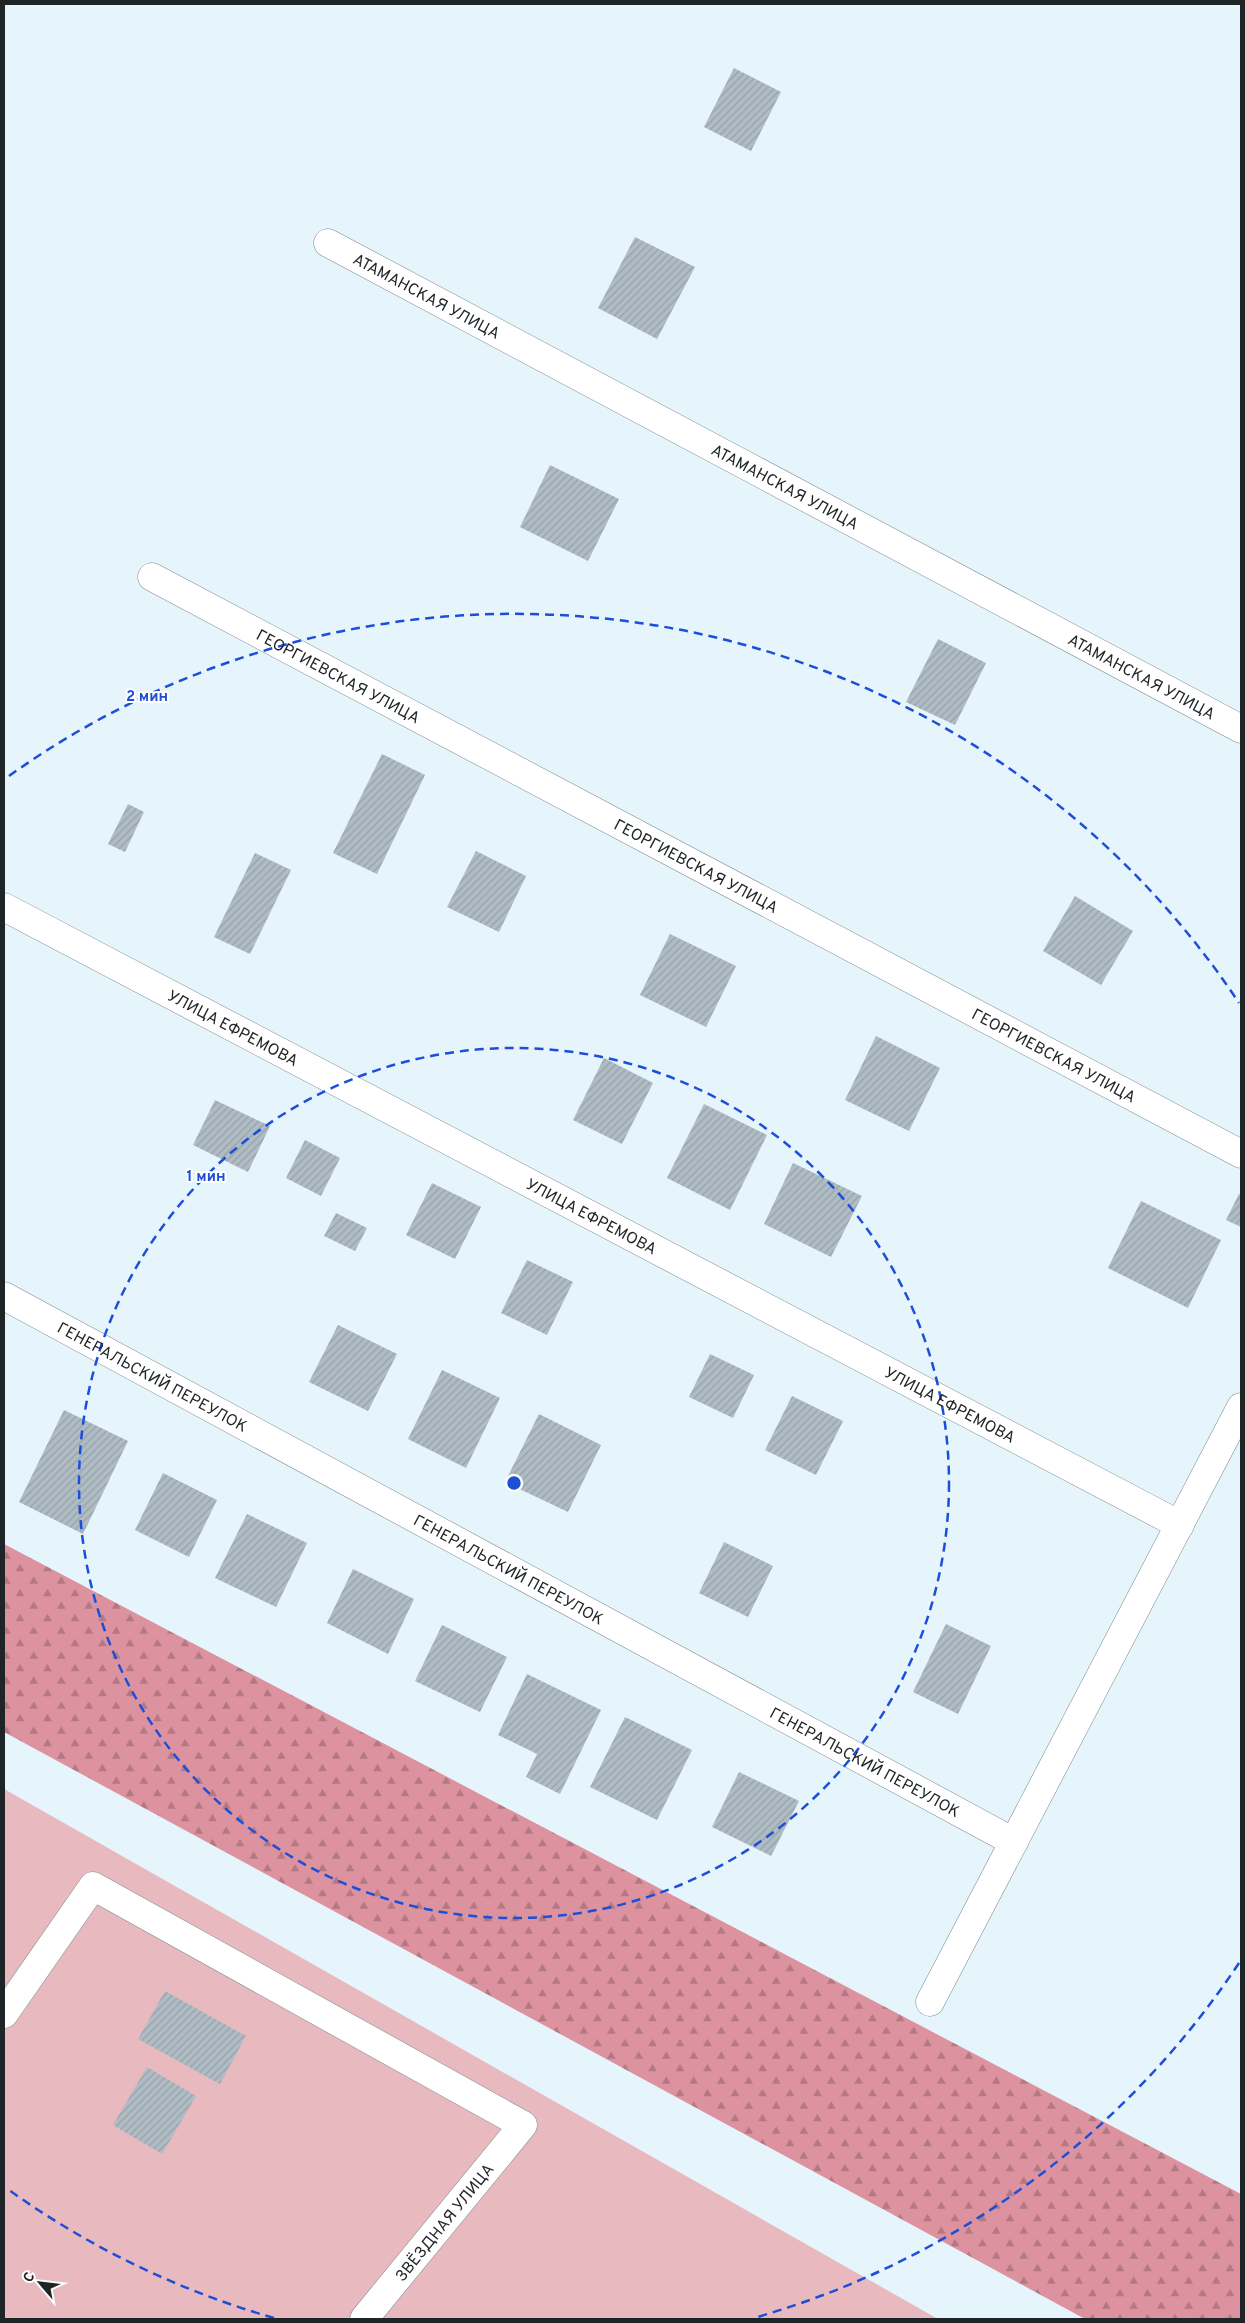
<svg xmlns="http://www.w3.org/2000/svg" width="1245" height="2323" viewBox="0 0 1245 2323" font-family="Overpass,sans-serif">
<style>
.grass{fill:#e8b9bf}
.forest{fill:url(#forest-firs)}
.building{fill:url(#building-hatch)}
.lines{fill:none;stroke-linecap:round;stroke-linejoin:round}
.street-casing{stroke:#7f8c94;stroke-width:29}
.street{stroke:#fff;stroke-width:28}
.ring{fill:none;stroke:#1d4ed8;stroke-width:2.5;stroke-dasharray:9 6}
.labels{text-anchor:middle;stroke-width:4;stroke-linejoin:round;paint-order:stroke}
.street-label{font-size:16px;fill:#1f2427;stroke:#fefefe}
.centre{fill:#1d4ed8;stroke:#fefefe;stroke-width:2.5}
.ring-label{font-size:15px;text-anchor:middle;font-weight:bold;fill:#1d4ed8;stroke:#fefefe;stroke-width:4;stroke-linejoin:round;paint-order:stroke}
</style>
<defs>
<pattern id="forest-firs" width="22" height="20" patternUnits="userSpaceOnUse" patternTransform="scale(1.25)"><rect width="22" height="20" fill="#dd939f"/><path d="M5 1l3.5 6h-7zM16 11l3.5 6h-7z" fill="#b37882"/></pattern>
<pattern id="building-hatch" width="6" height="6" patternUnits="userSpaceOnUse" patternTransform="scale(1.25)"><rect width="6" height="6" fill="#afbcc4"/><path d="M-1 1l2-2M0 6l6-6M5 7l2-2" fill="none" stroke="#96a1a8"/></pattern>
</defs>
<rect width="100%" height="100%" fill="#e6f4fc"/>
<!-- grass -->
<path class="grass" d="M4,1789L938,2319H4Z"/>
<!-- forest -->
<path class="forest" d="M4,1544L1241,2194V2319H1085L4,1732Z"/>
<!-- building -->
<path class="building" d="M734,68L781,92L751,151L704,127Z
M635,237L695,267L657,339L598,308Z
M550,465L619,499L588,561L520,527Z
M938,639L986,663L955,725L906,702Z
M382,754L425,775L377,874L333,853Z
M128,804L144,812L125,852L108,844Z
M476,851L526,876L499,932L447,907Z
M255,853L291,870L250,954L214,937Z
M1075,896L1133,931L1101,985L1043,951Z
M670,934L736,966L706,1027L640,995Z
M876,1036L940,1068L909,1131L845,1100Z
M604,1058L653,1083L622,1144L573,1120Z
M215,1100L270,1126L248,1172L193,1145Z
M704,1104L767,1135L730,1210L667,1178Z
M305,1140L340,1158L321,1196L286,1178Z
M793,1163L862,1196L831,1257L764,1224Z
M432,1183L481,1207L455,1259L406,1235Z
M1239,1194L1241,1195V1227L1226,1220Z
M1141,1201L1221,1240L1188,1308L1108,1268Z
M336,1213L367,1228L355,1251L324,1236Z
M527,1260L573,1282L547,1335L501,1313Z
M338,1325L397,1354L368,1411L309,1382Z
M710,1354L754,1375L733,1418L689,1397Z
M442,1370L500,1398L466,1468L408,1439Z
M792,1396L843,1421L816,1475L765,1450Z
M64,1410L128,1441L83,1534L19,1502Z
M539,1414L601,1445L568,1512L505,1482Z
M163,1473L217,1500L189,1557L135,1530Z
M247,1514L307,1543L276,1607L215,1578Z
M724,1542L773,1566L748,1617L699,1593Z
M353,1569L414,1599L388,1654L327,1623Z
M946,1624L991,1646L958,1714L913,1692Z
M442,1625L507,1657L480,1712L415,1681Z
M527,1674L601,1710L560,1794L526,1777L537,1754L498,1735Z
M625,1717L692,1750L657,1820L590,1787Z
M739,1772L799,1801L771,1856L712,1827Z
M165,1991L246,2036L220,2084L138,2039Z
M147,2067L196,2096L162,2154L113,2125Z"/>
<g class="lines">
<!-- street casing -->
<g class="street-casing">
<g id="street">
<path id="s1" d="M328,243L1241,729"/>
<path id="s2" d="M152,577L1241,1154"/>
<path id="s3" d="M4,907L1180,1525"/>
<path id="s4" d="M4,1296L1014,1842"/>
<path d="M930,2002L1241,1407"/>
<path d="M4,2014L93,1886L523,2125L364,2319"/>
</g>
</g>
<!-- street -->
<use href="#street" class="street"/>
</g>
<!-- distance rings -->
<g class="ring">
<circle cx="514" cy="1483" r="435"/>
<path d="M1239 1963A869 869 0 0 1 754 2318M274 2318A869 869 0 0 1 9 2190M9 776A869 869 0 0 1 1239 1003"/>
</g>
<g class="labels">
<!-- street labels -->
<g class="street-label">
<text dy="6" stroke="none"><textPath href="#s1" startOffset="112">АТАМАНСКАЯ УЛИЦА</textPath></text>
<text dy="6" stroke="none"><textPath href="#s1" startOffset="518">АТАМАНСКАЯ УЛИЦА</textPath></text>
<text dy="6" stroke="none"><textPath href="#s2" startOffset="211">ГЕОРГИЕВСКАЯ УЛИЦА</textPath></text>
<text dy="6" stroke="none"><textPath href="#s1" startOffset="922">АТАМАНСКАЯ УЛИЦА</textPath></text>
<text dy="6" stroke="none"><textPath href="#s2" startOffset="616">ГЕОРГИЕВСКАЯ УЛИЦА</textPath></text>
<text dy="6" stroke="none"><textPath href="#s3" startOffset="259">УЛИЦА ЕФРЕМОВА</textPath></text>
<text dy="6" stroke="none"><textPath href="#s2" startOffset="1021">ГЕОРГИЕВСКАЯ УЛИЦА</textPath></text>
<text dy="6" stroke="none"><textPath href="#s3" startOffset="664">УЛИЦА ЕФРЕМОВА</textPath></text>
<text dy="6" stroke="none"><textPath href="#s4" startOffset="169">ГЕНЕРАЛЬСКИЙ ПЕРЕУЛОК</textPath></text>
<text dy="6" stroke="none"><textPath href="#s3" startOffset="1069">УЛИЦА ЕФРЕМОВА</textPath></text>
<text dy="6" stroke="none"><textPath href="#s4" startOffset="574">ГЕНЕРАЛЬСКИЙ ПЕРЕУЛОК</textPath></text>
<text dy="6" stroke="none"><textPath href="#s4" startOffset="979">ГЕНЕРАЛЬСКИЙ ПЕРЕУЛОК</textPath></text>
<text transform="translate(444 2222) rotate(-51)" y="6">ЗВЁЗДНАЯ УЛИЦА</text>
</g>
</g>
<circle cx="514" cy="1483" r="8" class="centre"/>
<g class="ring-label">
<text x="147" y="701">2 мин</text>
<text x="206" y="1181">1 мин</text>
</g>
<!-- border -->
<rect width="1245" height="2323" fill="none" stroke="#1f2427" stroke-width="10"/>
<!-- north arrow -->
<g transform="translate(40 2283) rotate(298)" stroke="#fefefe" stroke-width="4" paint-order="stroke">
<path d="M0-4L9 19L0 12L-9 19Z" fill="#1f2427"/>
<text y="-8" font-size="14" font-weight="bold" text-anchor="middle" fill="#1f2427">С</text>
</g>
</svg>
